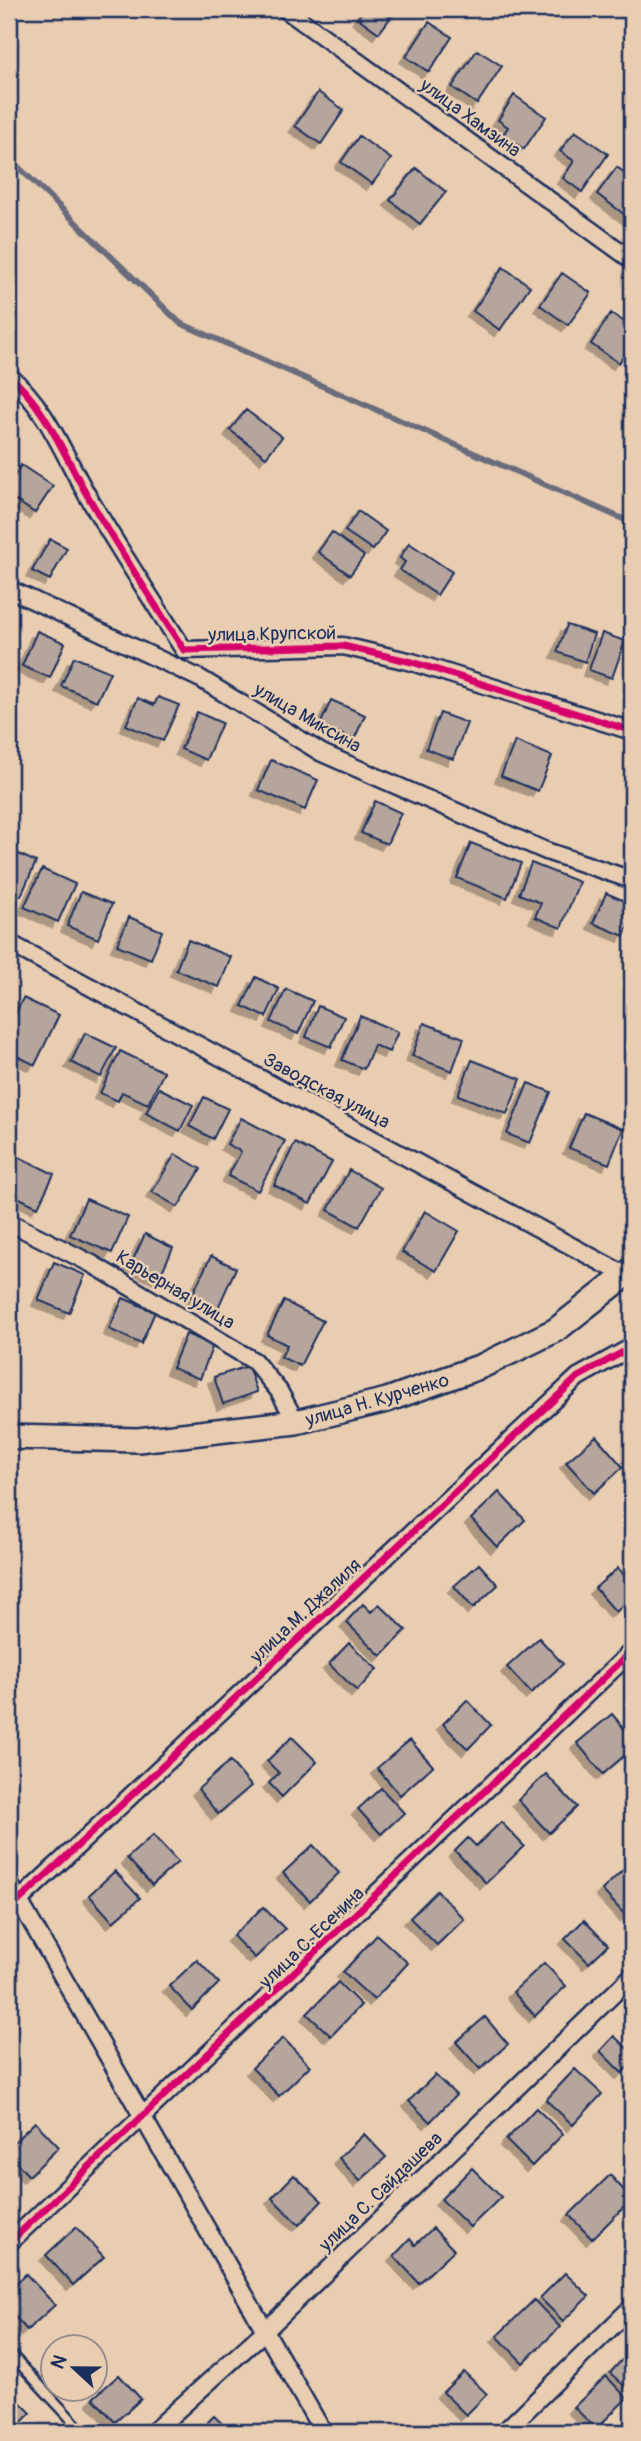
<svg xmlns="http://www.w3.org/2000/svg" width="641" height="2441" viewBox="0 0 641 2441" font-family="Pangolin,sans-serif">
<style>
.lines{fill:none;stroke-linecap:round;stroke-linejoin:round}
.stream{stroke:#6a6c7d;stroke-width:6}
.building{fill:#b6a59c;stroke:#1b2f5e;stroke-width:2;filter:url(#shadow)}
.service-casing{stroke:#1b2f5e;stroke-width:13}
.minor-casing{stroke:#1b2f5e;stroke-width:21}
.secondary-casing{stroke:#1b2f5e;stroke-width:28}
.service{stroke:#e9cdb0;stroke-width:8}
.minor{stroke:#e9cdb0;stroke-width:16}
.secondary{stroke:#e9cdb0;stroke-width:23}
.cycleway-casing{stroke:#e9cdb0;stroke-width:11}
.cycleway{stroke:#d6006c;stroke-width:7}
.labels{text-anchor:middle;stroke-width:5;stroke-linejoin:round;paint-order:stroke}
.street-label{font-size:19px;fill:#1b2f5e;stroke:#e9cdb0}
</style>
<defs>
<filter id="shadow"><feDropShadow dx="-6" dy="6" stdDeviation="0" flood-color="#0004"/></filter>
</defs>
<rect width="100%" height="100%" fill="#e9cdb0"/>
<filter id="ink" filterUnits="userSpaceOnUse"><feTurbulence type="fractalNoise" baseFrequency=".0143" numOctaves="2"/><feDisplacementMap in="SourceGraphic" scale="14" xChannelSelector="R" yChannelSelector="G"/><feConvolveMatrix kernelMatrix="1 2 1 2 8 2 1 2 1" color-interpolation-filters="sRGB"/></filter>
<g filter="url(#ink)">
<g class="lines">
<!-- stream -->
<path class="stream" d="M9,158L180,323L632,523"/>
</g>
<!-- building -->
<path class="building" d="M364,9H397L379,33L358,18Z
M429,22L452,37L429,72L406,57Z
M477,50L502,66L477,104L452,87Z
M318,92L344,110L321,144L295,126Z
M514,95L546,117L524,149L503,135L508,127L498,120Z
M575,131L608,154L582,192L563,178L574,161L560,151Z
M359,136L391,159L372,184L341,162Z
M617,167L632,179V220L597,194Z
M416,168L446,192L420,224L390,200Z
M503,267L530,286L500,330L473,311Z
M562,273L591,293L568,325L540,305Z
M611,313L632,327V342L619,363L591,344Z
M246,410L282,437L266,457L230,430Z
M9,417L17,421L9,436Z
M21,465L53,486L35,513L9,496V485Z
M358,511L386,531L373,550L345,531Z
M332,532L364,556L350,575L318,552Z
M50,539L67,548L50,580L32,571Z
M409,543L452,572L437,595L400,570L405,562L400,558Z
M567,625L594,634L585,662L557,652Z
M37,631L65,643L50,678L22,666Z
M602,633L625,641L612,678L589,670Z
M74,657L110,672L97,701L61,686Z
M158,697L179,705L163,741L126,725L138,698L154,705Z
M331,700L365,715L354,740L320,725Z
M197,712L222,723L206,760L181,749Z
M440,713L467,723L453,759L426,749Z
M515,741L552,756L538,791L501,776Z
M271,760L318,780L305,810L258,790Z
M375,801L401,813L387,844L361,833Z
M471,843L521,863L507,898L457,878Z
M10,850L36,862L21,896L9,891Z
M531,863L579,882L561,928L535,917L541,903L519,894Z
M42,869L75,884L58,922L24,907Z
M81,892L112,904L98,939L67,926Z
M606,893L632,904V917L624,936L593,923Z
M129,917L162,931L151,959L117,945Z
M188,940L231,957L219,987L176,970Z
M256,977L279,989L266,1017L242,1006Z
M286,989L313,1001L298,1034L271,1022Z
M23,998L59,1015L35,1065L9,1052V1028Z
M318,1006L344,1017L331,1047L306,1037Z
M360,1016L398,1032L389,1052L374,1045L364,1069L342,1060Z
M424,1023L464,1038L452,1071L412,1056Z
M85,1033L116,1048L101,1077L71,1062Z
M120,1051L164,1072L148,1104L122,1092L118,1101L100,1093Z
M472,1060L521,1079L507,1114L458,1095Z
M528,1083L551,1092L530,1143L507,1134Z
M159,1088L193,1105L180,1131L146,1113Z
M204,1097L228,1109L213,1139L189,1126Z
M584,1113L623,1129L609,1164L569,1148Z
M241,1118L285,1141L258,1191L228,1176L241,1152L227,1144Z
M295,1143L332,1162L310,1204L274,1185Z
M175,1154L201,1169L178,1207L152,1192Z
M15,1155L54,1174L38,1207L9,1193V1168Z
M349,1170L381,1188L359,1227L328,1210Z
M86,1199L128,1217L112,1253L70,1235Z
M425,1211L459,1231L436,1271L402,1252Z
M145,1234L173,1248L159,1278L131,1264Z
M211,1256L236,1268L217,1310L191,1297Z
M54,1262L85,1275L69,1313L38,1300Z
M123,1298L155,1312L141,1344L109,1329Z
M284,1301L323,1321L300,1366L281,1357L287,1345L267,1335Z
M186,1334L213,1345L200,1379L172,1368Z
M248,1366L257,1392L223,1404L214,1377Z
M596,1436L623,1467L594,1493L566,1462Z
M499,1492L525,1520L497,1547L471,1519Z
M479,1564L498,1585L473,1608L454,1586Z
M618,1568L632,1584V1597L616,1612L595,1588Z
M363,1604L371,1612L379,1604L406,1630L381,1656L346,1622Z
M539,1638L563,1664L531,1693L507,1667Z
M349,1643L377,1669L357,1691L329,1664Z
M467,1700L491,1725L468,1749L443,1724Z
M612,1714L632,1738V1749L603,1774L577,1743Z
M292,1737L317,1762L282,1797L269,1783L279,1773L267,1761Z
M410,1740L433,1766L400,1795L377,1768Z
M230,1761L251,1786L218,1814L198,1789Z
M546,1774L577,1807L549,1833L518,1800Z
M381,1788L404,1813L381,1834L358,1809Z
M501,1822L524,1846L486,1883L455,1851L468,1838L476,1846Z
M153,1835L178,1862L152,1885L127,1858Z
M313,1845L339,1873L310,1901L283,1873Z
M632,1861V1910L626,1916L602,1890Z
M115,1871L140,1898L113,1922L89,1895Z
M437,1891L464,1919L437,1945L410,1918Z
M263,1907L285,1929L255,1958L233,1936Z
M584,1920L608,1945L589,1963L565,1939Z
M377,1935L408,1963L374,2000L343,1972Z
M197,1960L219,1983L192,2010L169,1986Z
M544,1963L566,1986L535,2016L513,1992Z
M338,1982L361,2005L331,2036L307,2014Z
M485,2017L508,2044L480,2069L456,2042Z
M614,2036L632,2053V2063L622,2073L600,2051Z
M283,2038L310,2066L279,2096L252,2068Z
M575,2069L602,2094L573,2125L546,2100Z
M435,2075L456,2095L430,2122L409,2101Z
M536,2108L563,2134L532,2166L506,2140Z
M35,2122L59,2147L29,2176L9,2155V2147Z
M364,2134L386,2157L360,2181L339,2158Z
M472,2168L501,2197L470,2227L441,2199Z
M294,2175L322,2201L299,2225L272,2198Z
M610,2175L632,2199L592,2239L569,2215Z
M76,2227L104,2257L73,2285L46,2255Z
M433,2228L454,2250L419,2283L394,2256L410,2239L415,2245Z
M565,2273L589,2296L563,2321L540,2298Z
M26,2274L55,2305L27,2330L9,2310V2290Z
M534,2300L560,2327L523,2363L497,2336Z
M632,2349V2393L610,2373Z
M464,2372L487,2394L466,2415L443,2392Z
M119,2375L141,2399L115,2422L93,2398Z
M606,2376L627,2398L596,2429L574,2407Z
M9,2391L31,2413L11,2432H9Z
M214,2416L231,2432H198Z"/>
<g class="lines">
<!-- service casing -->
<g class="service-casing">
<path id="service" d="M9,2352L83,2432"/>
</g>
<!-- minor casing -->
<g class="minor-casing">
<path id="minor" d="M285,9L632,260
M9,376C47,407 65,458 90,500C120,551 152,600 184,650L343,646L412,662L632,731
M9,589L201,679L322,753L546,851L632,880
M9,943L625,1275
M9,1222L92,1264L254,1361L279,1391L296,1422
M9,1883L323,2432
M9,1910L578,1377L632,1347
M9,2243L632,1651
M153,2432L266,2330L632,1976
M504,2432L632,2307"/>
</g>
<!-- secondary casing -->
<g class="secondary-casing">
<path id="secondary" d="M9,1437L138,1440L296,1422L387,1400L482,1366L556,1330L632,1270"/>
</g>
<!-- service -->
<use href="#service" class="service"/>
<!-- minor -->
<use href="#minor" class="minor"/>
<!-- secondary -->
<use href="#secondary" class="secondary"/>
<!-- cycleway casing -->
<g class="cycleway-casing">
<path id="cycleway" d="M9,376C47,407 65,458 90,500C120,551 152,600 184,650L343,646L412,662L632,731
M9,1910L578,1377L632,1347
M9,2243L632,1651"/>
</g>
<!-- cycleway -->
<use href="#cycleway" class="cycleway"/>
</g>
</g>
<g class="labels">
<!-- street labels -->
<g class="street-label">
<text transform="translate(471 117) rotate(36)" y="7">улица Хамзина</text>
<text transform="translate(272 633) rotate(-1)" y="7">улица Крупской</text>
<text transform="translate(308 717) rotate(30)" y="7">улица Миксина</text>
<text transform="translate(327 1090) rotate(28)" y="7">Заводская улица</text>
<text transform="translate(176 1289) rotate(31)" y="7">Карьерная улица</text>
<text transform="translate(377 1399) rotate(-16)" y="7">улица Н. Курченко</text>
<text transform="translate(305 1610) rotate(-43)" y="7">улица М. Джалиля</text>
<text transform="translate(311 1937) rotate(-44)" y="7">улица С. Есенина</text>
<text transform="translate(380 2191) rotate(-44)" y="7">улица С. Сайдашева</text>
</g>
</g>
<!-- margin -->
<rect width="641" height="2441" fill="none" stroke="#e9cdb0" stroke-width="35"/>
<rect x="18" y="18" width="606" height="2406" fill="none" stroke="#1b2f5e" stroke-width="2.5" filter="url(#ink)"/>
<!-- north arrow -->
<g transform="translate(74 2368) rotate(292)"><circle r="33" fill="#e9cdb0" stroke="#978e8f" stroke-width="2"/>
<path d="M0-5L12 26L0 18L-12 26Z" fill="#1b2f5e"/>
<text y="-10" font-size="19" font-weight="bold" text-anchor="middle" fill="#1b2f5e">N</text>
</g>
</svg>
